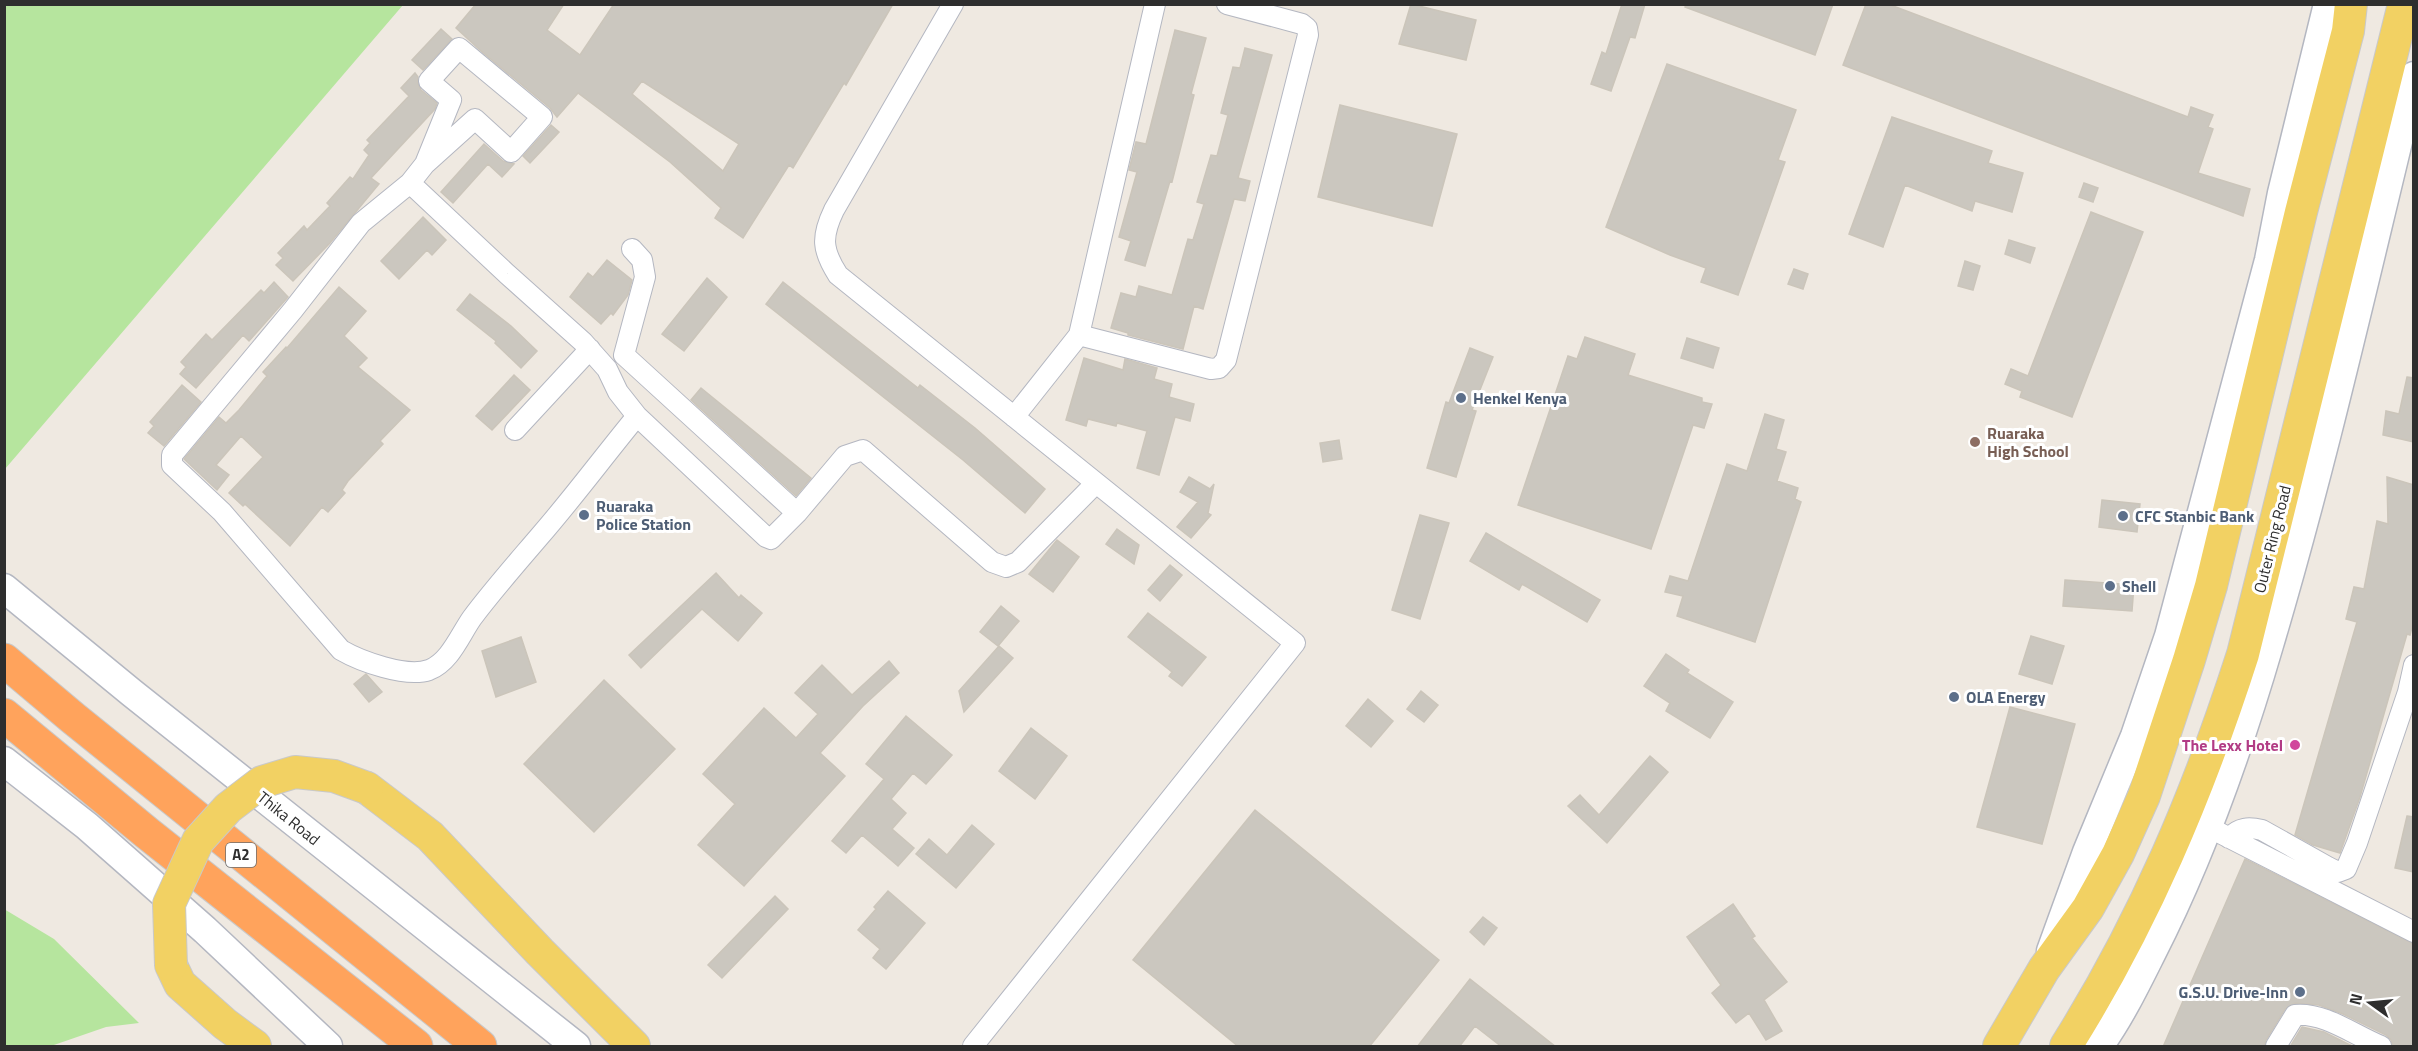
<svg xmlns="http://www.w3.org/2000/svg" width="2418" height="1051" viewBox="0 0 2418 1051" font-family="'Titillium Web',sans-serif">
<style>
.green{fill:#b6e59e}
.building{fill:#cbc7bf;stroke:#cbc5ba;stroke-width:1.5;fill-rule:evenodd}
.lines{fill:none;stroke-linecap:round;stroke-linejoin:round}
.street-casing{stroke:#b4b7c1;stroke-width:22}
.secondary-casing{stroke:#b4b7c1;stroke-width:31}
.primary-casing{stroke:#c9c9c9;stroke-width:34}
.highway-casing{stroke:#c9c9c9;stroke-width:35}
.street{stroke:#fff;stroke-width:20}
.secondary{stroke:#fff;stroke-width:28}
.primary{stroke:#f2d163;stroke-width:32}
.highway{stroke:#ffa35c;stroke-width:33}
.primary-bridge-casing{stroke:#c9c9c9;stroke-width:34;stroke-linecap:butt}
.primary-bridge{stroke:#f2d163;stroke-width:32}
.service-dot{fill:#5c6f8a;stroke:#fff;stroke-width:2}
.education-dot{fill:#8d6e63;stroke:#fff;stroke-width:2}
.hotel-dot{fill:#d1479c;stroke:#fff;stroke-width:2}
.labels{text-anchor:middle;stroke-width:6;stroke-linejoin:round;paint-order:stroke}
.shield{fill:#fff;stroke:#6d6d6d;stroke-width:1.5}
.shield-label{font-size:15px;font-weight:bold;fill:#2e2e2e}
.service-label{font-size:16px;font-weight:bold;fill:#4e5e75;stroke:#fff;text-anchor:start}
.education-label{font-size:16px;font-weight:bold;fill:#785e54;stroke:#fff;text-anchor:start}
.street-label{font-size:16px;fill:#2e2e2e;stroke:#fff}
.hotel-label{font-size:16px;font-weight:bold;fill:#b23c85;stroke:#fff;text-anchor:end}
</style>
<rect width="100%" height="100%" fill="#efe9e1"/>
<!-- green -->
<path class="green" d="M5,4L403,5L5,469L4,5Z
M4,909L54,939L139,1023L106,1027L51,1046H5Z"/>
<!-- building -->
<path class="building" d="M476,4H564L547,30L580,55L614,4H893L846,85L844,83L793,168L789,165L743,238L715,218L721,208L670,162L578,93L557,117L550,108L481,51L456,28ZM642,81L739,144L723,171L632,94Z
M1411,4L1476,20L1466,60L1399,44Z
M1622,4H1645L1635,38L1630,37L1611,91L1591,84L1602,52L1606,54Z
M1686,4H1833L1815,55L1685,7Z
M1866,4H1888L2188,117L2191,107L2213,115L2208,127L2213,129L2198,173L2250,189L2243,216L1843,65Z
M441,29L452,39L423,70L412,60Z
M1175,30L1206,38L1191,94L1194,95L1172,182L1170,181L1145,266L1125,260L1131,241L1119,237L1137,172L1129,170L1136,142L1146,144Z
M1245,48L1272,55L1238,178L1250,181L1245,201L1234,199L1203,309L1194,306L1183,349L1128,335V333L1111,328L1121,293L1136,297L1139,286L1172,295L1188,239L1193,240L1204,204L1197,202L1211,155L1217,156L1228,115L1221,113L1233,67L1240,68Z
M1667,64L1796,110L1778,160L1785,162L1738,295L1701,282L1706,268L1670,255L1606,227Z
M415,73L418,77V84L421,90L437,103L435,109L371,178L379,184L330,243L293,281L276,265L283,258L278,253L304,226L307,230L330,206L327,203L350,177L353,179L369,155L364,150L370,143L367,140L409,96L401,88Z
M1340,105L1457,134L1432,226L1318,197Z
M1892,117L1992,151L1988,163L2023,173L2012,212L1975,201L1972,211L1905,185L1883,247L1849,234Z
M551,125L559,132L530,163L523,156Z
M484,144L503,161L514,164L502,177L488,164L453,203L441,192Z
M2084,183L2098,188L2093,202L2079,197Z
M2091,212L2143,232L2072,417L2020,397L2022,391L2005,384L2011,369L2028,376Z
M423,217L446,240L432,255L427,250L399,279L381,261Z
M2009,240L2035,248L2030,263L2005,254Z
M607,260L632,280L628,295L613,315L611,313L601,324L570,297L588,273L593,277Z
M1965,261L1980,266L1973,290L1958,286Z
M1794,269L1808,274L1803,289L1788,284Z
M707,278L727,297L684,351L662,334Z
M274,282L288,297L249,341L243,335L196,388L180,374L186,367L181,362L206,334L212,340L261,290L264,293Z
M783,282L918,388L920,385L975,428L1045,489L1025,513L963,460L766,304Z
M339,287L366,311L344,336L367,358L358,367L410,410L380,441L383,444L348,481L342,490L345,493L328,512L322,507L290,546L245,504L243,506L229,493L263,457L241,436L216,465L229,475L217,490L184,459L219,417L226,423L239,410L267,376L263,372L286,347L287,348Z
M470,294L511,326L537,351L521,368L495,343L496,341L457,310Z
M1585,337L1635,354L1628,375L1702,398V402L1712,404L1704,428L1693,425L1651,549L1518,505L1568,356L1577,359Z
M1687,338L1719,348L1713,368L1681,358Z
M1470,348L1493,357L1472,410L1476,411L1456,477L1427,468L1446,402L1449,403Z
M1084,358L1123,370L1125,359L1157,368L1154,379L1172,384L1169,397L1194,404L1190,421L1175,417L1159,475L1137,468L1147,431L1117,423L1116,426L1088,419L1086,426L1066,420Z
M514,375L530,390L492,430L476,416Z
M2407,377L2414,378V442L2383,435L2386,411L2399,414Z
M182,385L201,402L164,446L148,433L154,426L150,422Z
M701,388L811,478L796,496L691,400Z
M1765,414L1784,420L1776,449L1786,452L1777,481L1798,488L1795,499L1801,502L1755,642L1677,616L1683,596L1665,592L1670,576L1688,581L1727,464L1747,471Z
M1339,440L1342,459L1323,462L1320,443Z
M1189,477L1210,489L1214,484L1208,513L1211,515L1191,538L1177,527L1198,502L1180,492Z
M2387,477L2414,485V620L2410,635L2407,634L2360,797L2340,853L2313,845L2295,835L2357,622L2346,619L2354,587L2364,589L2377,521L2388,524Z
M2102,500L2140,504L2137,532L2099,527Z
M1420,515L1449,523L1420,619L1392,610Z
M1117,529L1139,545L1134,564L1106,544Z
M1486,533L1600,600L1587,622L1522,584L1519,590L1470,561Z
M1057,540L1079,557L1053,592L1029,574Z
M1170,565L1182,575L1160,601L1148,590Z
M716,573L739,598L741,595L762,613L738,641L702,609L641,668L629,655Z
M2065,580L2134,585L2132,611L2063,606Z
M1001,606L1019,621L998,646L980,632Z
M1148,613L1206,657L1182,686L1169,676L1172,672L1128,637Z
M2031,636L2064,646L2052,684L2019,674Z
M521,637L536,682L496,697L482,651Z
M999,646L1013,658L964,712L959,691Z
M1666,654L1689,670L1687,673L1733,702L1710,738L1666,711L1670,703L1644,686Z
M889,661L899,673L863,706L820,753L845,776L744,886L698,845L735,804L703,774L764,708L796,738L818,714L795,693L822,665L852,695Z
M366,674L382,692L369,702L354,684Z
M604,680L675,749L594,832L524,764Z
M1421,691L1438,705L1424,722L1407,709Z
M1368,699L1393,721L1371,747L1346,726Z
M2010,707L2075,724L2042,844L1977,827Z
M906,716L952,755L926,784L913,773L891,799L906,813L892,829L914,848L898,866L862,835L846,853L832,841L884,779L866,764Z
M1031,728L1067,756L1035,799L999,771Z
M1650,756L1668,772L1607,843L1568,806L1580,795L1599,815Z
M1255,810L1439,960L1369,1047H1239L1133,960Z
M2407,816L2414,817V872L2395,868Z
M972,825L994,844L956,888L916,854L929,839L947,855Z
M2245,859L2414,944V1047H2393L2391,1040L2386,1035L2343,1014L2319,1005L2295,1003L2285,1009L2266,1040L2264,1047H2163Z
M888,891L925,923L886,969L873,958L880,949L858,930L876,909L874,907Z
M775,896L788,909L722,978L708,965Z
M1733,904L1755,936L1752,938L1787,982L1764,1000L1782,1031L1766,1040L1749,1013L1736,1023L1712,993L1721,985L1687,937Z
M1483,917L1497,928L1484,945L1470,932Z
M1470,979L1556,1047H1502L1475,1026L1459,1047H1417Z
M2302,1027L2324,1032L2354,1047H2290Z"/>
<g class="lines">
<!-- street casing -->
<g class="street-casing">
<path id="street" d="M953,4L834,210C821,237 822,250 838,275L1295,643L973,1046
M410,183L425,164L451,100L429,81L459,48L542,117L511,152L475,119L425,164
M632,249L642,260L645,277L624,355L797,513L845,456L863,450L992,562L1006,567L1018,562L1096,483
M1079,335L1211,369L1219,368L1226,360L1308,35L1307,28L1302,24L1227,4
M637,416C604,456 573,498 539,537C516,564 493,590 472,618C460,635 450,662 429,670C406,678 360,661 341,650L222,512L172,465V455L293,310L361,223L410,183L507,274L583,342L607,369L618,392L637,416L766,537L771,539L797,513
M1014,417L1079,335L1155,4
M515,430L590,349
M2218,832L2414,932
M2229,838C2239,827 2249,827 2262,830L2328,867L2338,872L2346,869L2357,843L2408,692L2414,665
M2276,1046L2295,1015C2324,1012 2354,1035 2381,1046"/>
</g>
<!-- secondary casing -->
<g class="secondary-casing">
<path id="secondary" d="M4,588L132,693L576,1046
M4,761L87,826L205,930L328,1046
M2051,951L2087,852L2135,736L2169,636L2269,260L2282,193L2328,4
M2099,1046C2120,1017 2136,984 2152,952C2202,854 2238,751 2269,645C2325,457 2367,266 2414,76"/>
</g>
<!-- primary casing -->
<g class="primary-casing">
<path id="primary" d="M367,788L430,836L540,952L634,1046
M171,965L180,984L225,1024L255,1046
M1999,1046L2044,969L2088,908L2118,854L2144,796L2189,660L2211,586L2301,212L2348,31L2351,4
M2066,1046C2144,922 2198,794 2243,654L2404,4"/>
</g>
<!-- highway casing -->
<g class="highway-casing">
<path id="highway" d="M4,660L73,718L480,1046
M4,715L147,833L416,1046"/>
</g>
<!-- street -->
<use href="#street" class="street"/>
<!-- secondary -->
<use href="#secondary" class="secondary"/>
<!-- primary -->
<use href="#primary" class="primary"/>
<!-- highway -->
<use href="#highway" class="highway"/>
<!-- primary-bridge casing -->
<g class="primary-bridge-casing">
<path id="primary-bridge" d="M171,965L169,904L198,841L228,808L262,782L295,772L334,776L367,788"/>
</g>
<!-- primary-bridge -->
<use href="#primary-bridge" class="primary-bridge"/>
</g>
<!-- markers -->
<g class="service-dot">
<circle cx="1461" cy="398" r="6"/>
<circle cx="584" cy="515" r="6"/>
<circle cx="2123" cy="516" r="6"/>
<circle cx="2110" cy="586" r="6"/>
<circle cx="1954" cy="697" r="6"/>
<circle cx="2300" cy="992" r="6"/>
</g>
<circle class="education-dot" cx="1975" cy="442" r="6"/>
<circle class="hotel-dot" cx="2295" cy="745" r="6"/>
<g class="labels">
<!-- shield labels -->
<rect class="shield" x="226" y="843" width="30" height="24" rx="4.5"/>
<g class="shield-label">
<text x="241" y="860">A2</text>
</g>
<!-- service labels -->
<g class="service-label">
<text x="1473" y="404">Henkel Kenya</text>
<text x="596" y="512">Ruaraka<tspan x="596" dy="18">Police Station</tspan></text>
<text x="2135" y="522">CFC Stanbic Bank</text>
<text x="2122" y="592">Shell</text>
<text x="1966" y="703">OLA Energy</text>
<text x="2288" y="998" text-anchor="end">G.S.U. Drive-Inn</text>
</g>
<!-- education labels -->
<g class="education-label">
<text x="1987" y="439">Ruaraka<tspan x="1987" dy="18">High School</tspan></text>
</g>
<!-- street labels -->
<g class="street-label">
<text transform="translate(2272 539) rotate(-76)" y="6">Outer Ring Road</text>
<text transform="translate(289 818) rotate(39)" y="6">Thika Road</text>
</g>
<!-- hotel labels -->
<g class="hotel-label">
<text x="2283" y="751">The Lexx Hotel</text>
</g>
</g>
<!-- border -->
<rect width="2418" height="1051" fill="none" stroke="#2e2e2e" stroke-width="12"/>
<!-- north arrow -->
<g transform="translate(2370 1003) rotate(285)" stroke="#ffffff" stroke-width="4.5" paint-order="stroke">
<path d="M0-4.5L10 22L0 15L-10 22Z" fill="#2e2e2e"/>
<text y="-9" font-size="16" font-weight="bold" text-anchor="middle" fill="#2e2e2e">N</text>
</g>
</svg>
